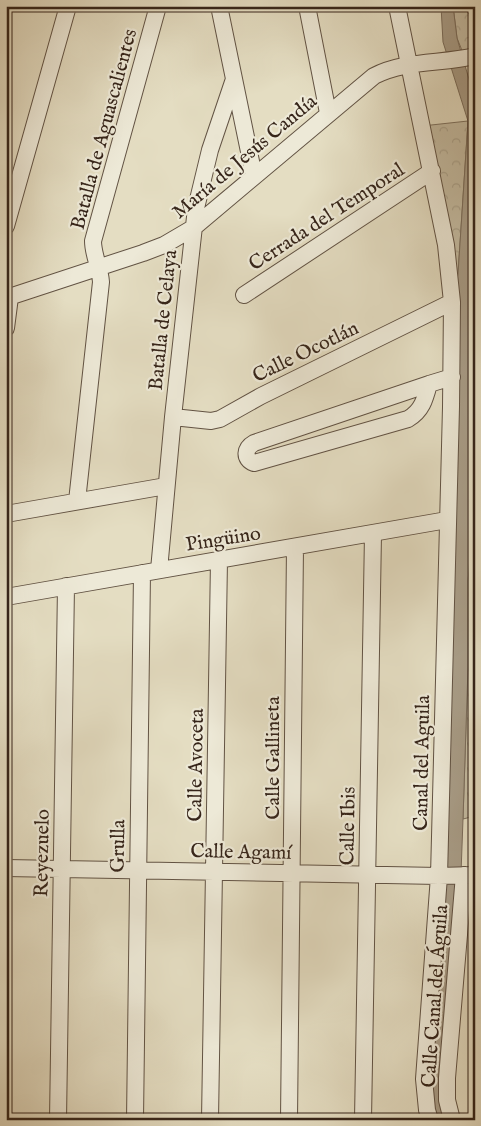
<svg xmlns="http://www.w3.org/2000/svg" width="481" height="1126" viewBox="0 0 481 1126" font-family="'IM FELL English',serif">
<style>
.grass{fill:url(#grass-tufts);stroke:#7e7260}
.park{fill:url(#park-crowns);stroke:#7e7260}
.water{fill:#a99e89;stroke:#7b6e5d}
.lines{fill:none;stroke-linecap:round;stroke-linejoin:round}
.minor-casing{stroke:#625344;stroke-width:18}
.path{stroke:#36251a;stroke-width:2;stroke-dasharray:1 2.5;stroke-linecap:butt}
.minor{stroke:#ede9d7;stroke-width:16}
.labels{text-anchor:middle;stroke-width:4.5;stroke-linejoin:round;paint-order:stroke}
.street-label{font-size:20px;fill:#36251a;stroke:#ede9d7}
</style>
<defs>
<pattern id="grass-tufts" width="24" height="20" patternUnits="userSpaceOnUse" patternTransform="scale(1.25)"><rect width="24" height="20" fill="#c6bea5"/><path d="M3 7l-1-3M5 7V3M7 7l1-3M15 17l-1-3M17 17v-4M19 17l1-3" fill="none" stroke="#aba38d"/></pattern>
<pattern id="park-crowns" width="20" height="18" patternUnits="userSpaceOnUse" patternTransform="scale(1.25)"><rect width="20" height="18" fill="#c6bea5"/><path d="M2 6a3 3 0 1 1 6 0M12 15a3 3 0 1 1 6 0" fill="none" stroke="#aba38d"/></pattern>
</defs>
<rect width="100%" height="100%" fill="#e4ddc2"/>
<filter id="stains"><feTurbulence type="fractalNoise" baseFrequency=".004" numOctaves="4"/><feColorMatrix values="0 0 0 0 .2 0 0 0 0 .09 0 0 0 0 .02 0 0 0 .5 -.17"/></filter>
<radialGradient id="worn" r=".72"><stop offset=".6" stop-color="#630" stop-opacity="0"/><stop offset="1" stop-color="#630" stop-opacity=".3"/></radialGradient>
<!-- grass -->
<path class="grass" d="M474,518L475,816L463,819L468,667V581Z"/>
<!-- park -->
<path class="park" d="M453,6H474L475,56L465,58L457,38Z
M468,121L458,274L450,277L422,126Z"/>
<!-- water -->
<path class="water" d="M441,6H453L457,38L475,100V268L470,305L471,479L473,522L468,581V667L463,819L452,1120H430L452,302L458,274L468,121L443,42Z"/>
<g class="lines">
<!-- minor casing -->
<g class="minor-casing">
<path id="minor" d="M219,6L254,176
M307,6L328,113
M397,6L446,245L452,302L451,407L439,876L424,1079L427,1110L430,1120
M474,6L475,8
M6,226L68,6
M244,295L432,171
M6,298L143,253L164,245L193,228L374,76C405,60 441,64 475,56
M6,328L10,297
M429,384C425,399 422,411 408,419L254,463C243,459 245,448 254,443L429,384L452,377
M173,417L211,421L220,419L261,396L452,302
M77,501L101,282C100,267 93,255 93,241L158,6
M6,514L166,486
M159,570L173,417L196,208L210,150L234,79
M6,597L447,520
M6,868L439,876L475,875
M58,1120L66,586
M135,1120L142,573
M210,1120L219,560
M289,1120L295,547
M363,1120L373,534
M452,1120L447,1100V1078L464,875"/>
</g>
<!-- path -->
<path class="path" d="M474,518H475"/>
<!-- minor -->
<use href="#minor" class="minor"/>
</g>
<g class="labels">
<!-- street labels -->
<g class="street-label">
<text transform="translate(103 129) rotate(-75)" y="7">Batalla de Aguascalientes</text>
<text transform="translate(244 156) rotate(-40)" y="7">María de Jesús Candía</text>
<text transform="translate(326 216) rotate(-33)" y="7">Cerrada del Temporal</text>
<text transform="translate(162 320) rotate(-84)" y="7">Batalla de Celaya</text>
<text transform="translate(305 351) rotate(-26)" y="7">Calle Ocotlán</text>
<text transform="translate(223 538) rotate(-9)" y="7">Pingüino</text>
<text transform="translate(272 758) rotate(-90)" y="7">Calle Gallineta</text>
<text transform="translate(421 763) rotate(-89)" y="7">Canal del Aguila</text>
<text transform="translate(195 765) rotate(-89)" y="7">Calle Avoceta</text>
<text transform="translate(347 826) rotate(-89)" y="7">Calle Ibis</text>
<text transform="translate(117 846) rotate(-89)" y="7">Grulla</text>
<text transform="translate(241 851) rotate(1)" y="7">Calle Agamí</text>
<text transform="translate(41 853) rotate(-89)" y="7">Reyezuelo</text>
<text transform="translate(434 996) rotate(-86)" y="7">Calle Canal del Águila</text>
</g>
</g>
<!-- margin -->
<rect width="481" height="1126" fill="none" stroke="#e4ddc2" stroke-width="25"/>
<rect x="8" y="8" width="466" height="1111" fill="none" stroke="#36251a" stroke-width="2.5"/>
<rect x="12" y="12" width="456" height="1101" fill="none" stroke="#36251a"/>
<rect width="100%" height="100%" filter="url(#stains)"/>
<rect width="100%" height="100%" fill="url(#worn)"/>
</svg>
